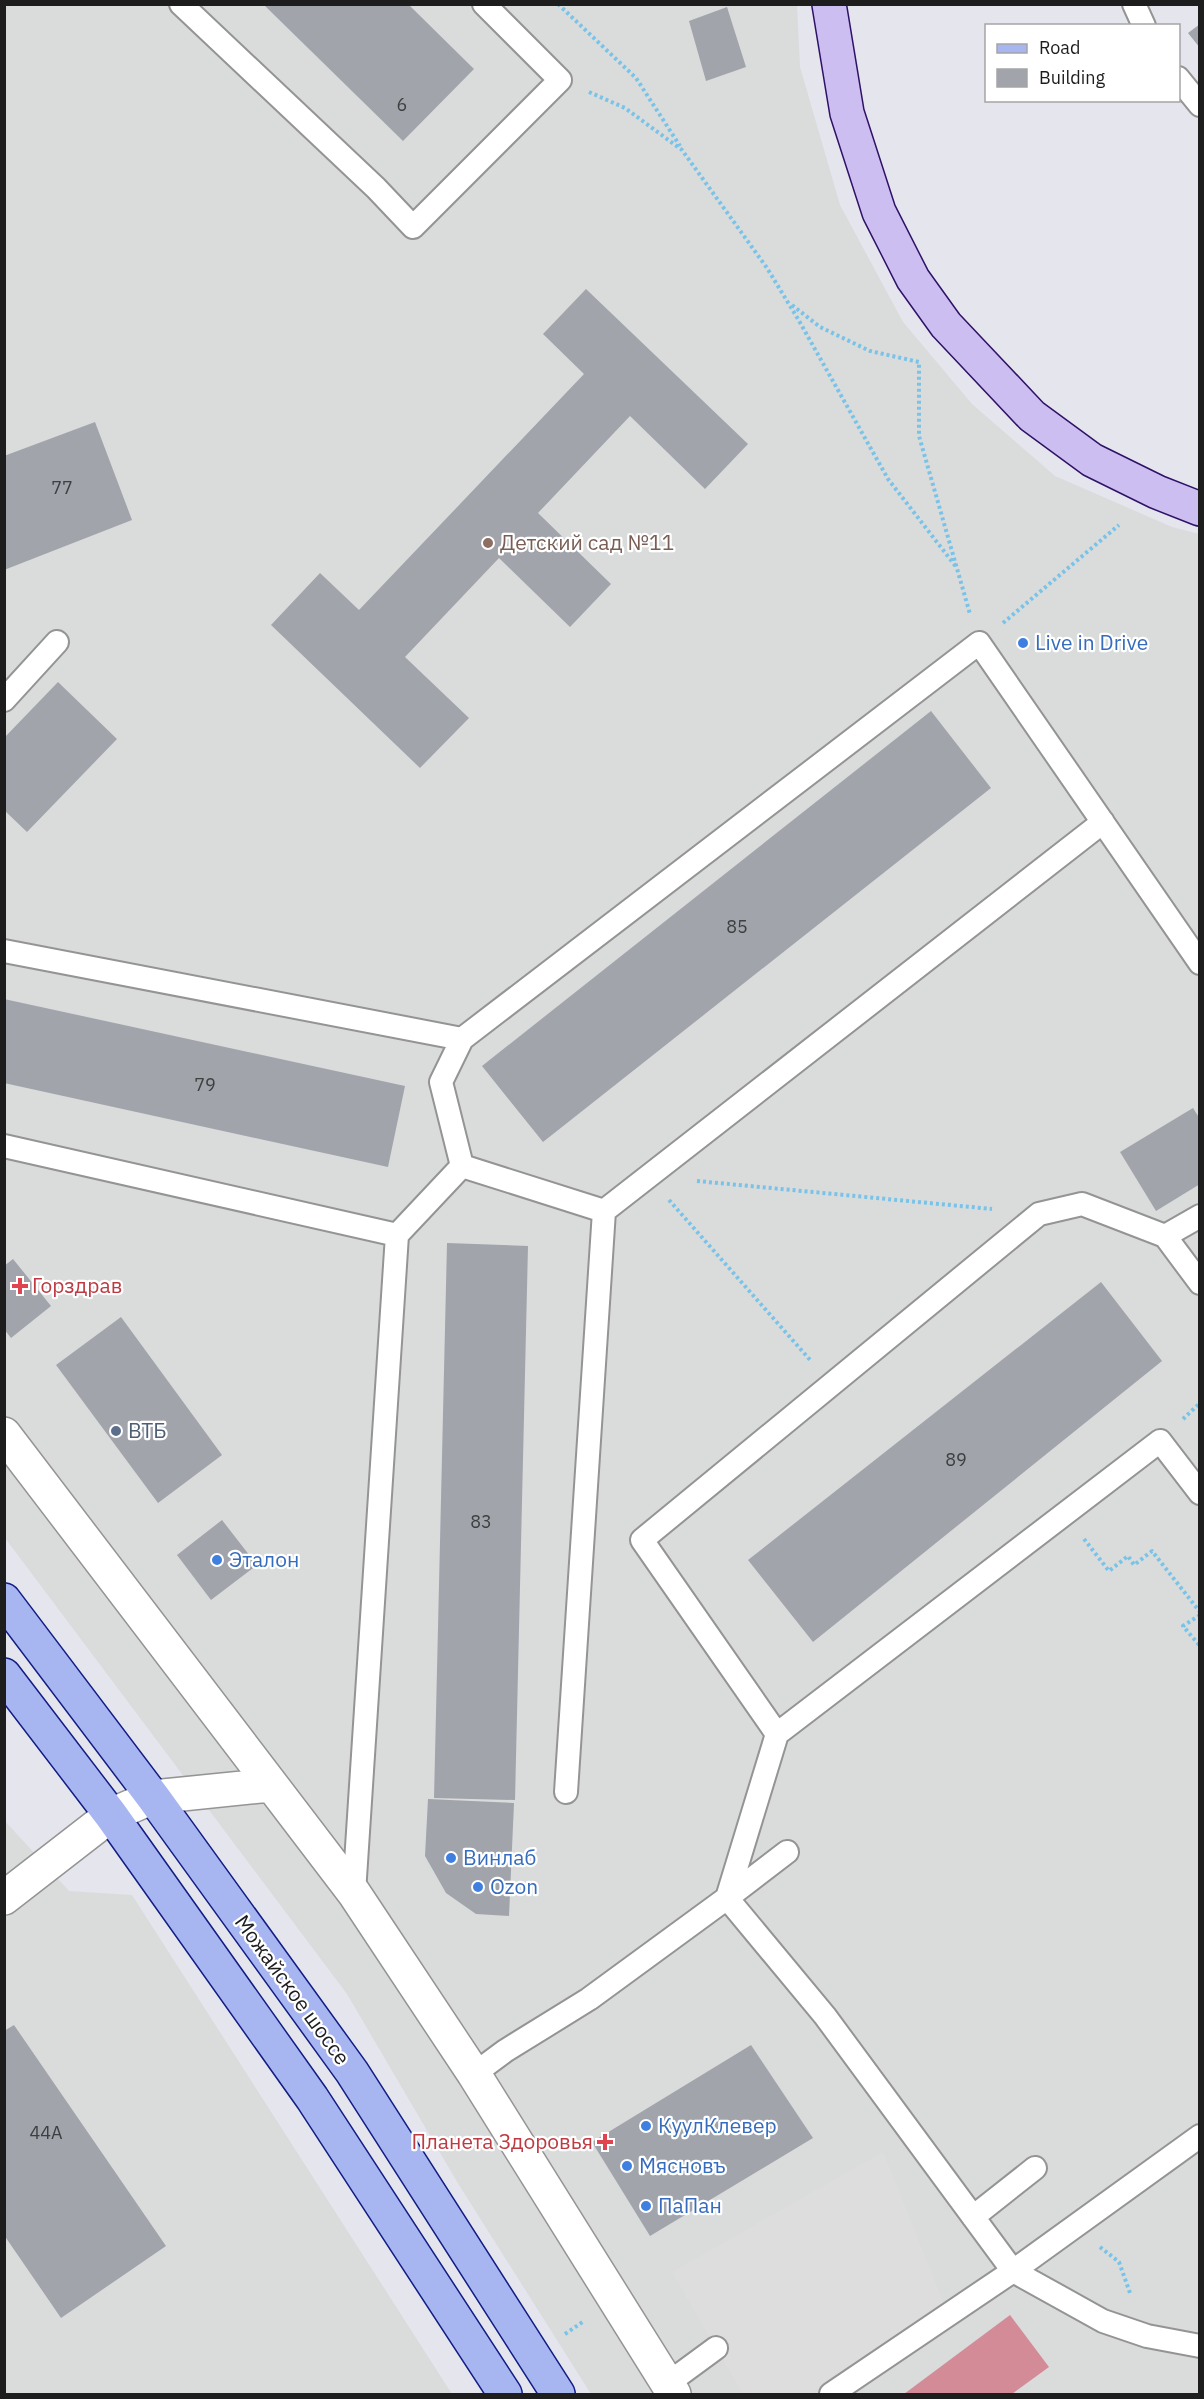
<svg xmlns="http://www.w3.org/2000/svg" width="1204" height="2399" viewBox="0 0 1204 2399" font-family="'IBM Plex Sans',sans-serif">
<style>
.residential{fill:#dadbdb}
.pitch{fill:#d38c97}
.parking{fill:#ddd}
.building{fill:#a1a4ab}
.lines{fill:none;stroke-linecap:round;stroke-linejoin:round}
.lane-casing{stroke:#949494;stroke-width:26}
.street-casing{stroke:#949494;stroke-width:36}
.secondary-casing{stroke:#2f1267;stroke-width:36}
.primary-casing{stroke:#121d84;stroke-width:36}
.path{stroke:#7ac3e8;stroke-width:4;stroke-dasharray:3 3;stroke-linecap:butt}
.lane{stroke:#fff;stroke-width:22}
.street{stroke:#fff;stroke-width:33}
.secondary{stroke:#cdbef1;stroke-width:33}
.primary{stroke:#a7b5f0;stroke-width:33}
.education-dot{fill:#8d6e63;stroke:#fff;stroke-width:2}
.shop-dot{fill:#3f7fe0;stroke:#fff;stroke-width:2}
.health-dot{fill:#e0444e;stroke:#fff;stroke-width:2}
.service-dot{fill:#5c6f8a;stroke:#fff;stroke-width:2}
.labels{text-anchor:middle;stroke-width:4.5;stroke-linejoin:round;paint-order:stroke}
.number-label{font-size:18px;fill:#3e3f40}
.education-label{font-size:21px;fill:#785e54;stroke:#fff;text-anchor:start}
.shop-label{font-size:21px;fill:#366cbe;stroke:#fff;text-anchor:start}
.health-label{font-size:21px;fill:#be3a42;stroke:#fff;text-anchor:start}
.service-label{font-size:21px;fill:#4e5e75;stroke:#fff;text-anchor:start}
.street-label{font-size:21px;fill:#1d1d1d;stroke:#fff}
</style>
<rect width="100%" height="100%" fill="#e4e5ed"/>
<!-- residential -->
<path class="residential" d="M5,5H797L800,67L840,205L903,322L972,404L1055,476L1172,527L1199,534V2394H591L459,2185L347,1994L5,1538Z
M4,1820L69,1891L132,1895L452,2394H5Z"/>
<!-- pitch -->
<path class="pitch" d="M1010,2315L1049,2367L1012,2394H904Z"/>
<!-- parking -->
<path class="parking" d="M883,2152L944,2304L810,2394H743L672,2272Z"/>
<!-- building -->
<path class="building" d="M263,4H408L474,69L403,141Z
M727,7L746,67L706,81L689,21Z
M1200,24V48L1188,33Z
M586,289L748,444L705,489L630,416L538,513L611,584L570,627L499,558L405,657L469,718L420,768L271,625L320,573L359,610L584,374L543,334Z
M95,422L132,520L4,570V456Z
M58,682L117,739L27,832L4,810V738Z
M931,711L991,788L543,1142L482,1066Z
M4,999L405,1086L388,1167L4,1083Z
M1193,1108L1200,1119V1184L1156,1211L1120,1152Z
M447,1243L528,1246L515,1800L434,1798Z
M13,1259L51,1306L11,1338L4,1329V1266Z
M1101,1282L1162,1361L813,1642L748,1560Z
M121,1317L222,1455L158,1503L56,1365Z
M222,1520L257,1565L211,1600L177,1555Z
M428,1799L514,1803L509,1916L476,1914L446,1893L425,1856Z
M14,2025L166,2246L61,2318L4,2235V2031Z
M751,2045L813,2138L650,2236L592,2142Z"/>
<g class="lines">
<!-- lane casing -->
<g class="lane-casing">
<path id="lane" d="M181,4L376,188L413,227L560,80L484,4
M1134,4L1144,26
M1178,78L1200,105
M4,700L57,642
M4,951L462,1039L979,643L1200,963
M4,1146L397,1235L462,1166L441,1082L462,1039
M462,1166L604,1211L1103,822
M1165,1236L1200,1283
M777,1734L642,1540L1039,1214L1082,1204L1165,1236L1200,1216
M566,1792L604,1211
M354,1893L397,1235
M727,1898L777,1734L1160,1441L1200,1493
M727,1898L787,1852
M474,2074L505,2051L589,1999L727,1898L825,2016L1013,2271L831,2394
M1200,2136L1013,2271L1103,2321L1147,2336L1200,2346
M973,2217L1035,2168
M667,2384L716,2348"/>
</g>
<!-- street casing -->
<g class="street-casing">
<path id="street" d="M4,1434L354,1893L474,2074L674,2394
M4,1898L111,1815L153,1797L271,1785"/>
</g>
<!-- secondary casing -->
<g class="secondary-casing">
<path id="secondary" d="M829,4L847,113L879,212L913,279L946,325L1032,416L1092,460L1157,492L1200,509"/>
</g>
<!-- primary casing -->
<g class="primary-casing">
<path id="primary" d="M4,1600L153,1797L352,2072L558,2394
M4,1675L111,1815L312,2098L505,2394"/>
</g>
<!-- path -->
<path class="path" d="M558,4L636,78L680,146
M589,92L625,108L682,150L767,268L798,319L888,479L957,568
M792,305L820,327L870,351L919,362V436L970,614
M1003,623L1119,525
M697,1181L992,1209
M669,1200L811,1361
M1183,1419L1200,1403
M1084,1539L1109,1571L1128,1556L1134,1565L1152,1551L1200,1612
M1200,1615L1183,1626L1200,1646
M1100,2247L1119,2262L1130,2293
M565,2334L584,2321"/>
<!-- lane -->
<use href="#lane" class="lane"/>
<!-- street -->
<use href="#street" class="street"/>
<!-- secondary -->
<use href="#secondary" class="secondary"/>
<!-- primary -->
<use href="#primary" class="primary"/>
</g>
<!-- markers -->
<circle class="education-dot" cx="488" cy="543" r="6"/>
<g class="shop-dot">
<circle cx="1023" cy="643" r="6"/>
<circle cx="217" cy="1560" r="6"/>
<circle cx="451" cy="1858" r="6"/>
<circle cx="478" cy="1887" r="6"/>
<circle cx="646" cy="2126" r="6"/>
<circle cx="627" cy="2166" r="6"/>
<circle cx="646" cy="2206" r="6"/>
</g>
<g class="health-dot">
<path d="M17 1277h6v6h6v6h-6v6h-6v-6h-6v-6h6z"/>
<path d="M602 2133h6v6h6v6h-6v6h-6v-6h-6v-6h6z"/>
</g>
<circle class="service-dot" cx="116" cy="1431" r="6"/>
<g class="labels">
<!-- number labels -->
<g class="number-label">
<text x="402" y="111">6</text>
<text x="62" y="494">77</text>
<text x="737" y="933">85</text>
<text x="205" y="1091">79</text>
<text x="956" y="1466">89</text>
<text x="481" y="1528">83</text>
<text x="46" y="2139">44А</text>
</g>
<!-- education labels -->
<g class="education-label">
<text x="500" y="550">Детский сад №11</text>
</g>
<!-- shop labels -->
<g class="shop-label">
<text x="1035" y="650">Live in Drive</text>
<text x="229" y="1567">Эталон</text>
<text x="463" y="1865">Винлаб</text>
<text x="490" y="1894">Ozon</text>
<text x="658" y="2133">КуулКлевер</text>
<text x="639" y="2173">Мясновъ</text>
<text x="658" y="2213">ПаПан</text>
</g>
<!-- health labels -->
<g class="health-label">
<text x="32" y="1293">Горздрав</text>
<text x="593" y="2149" text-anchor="end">Планета Здоровья</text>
</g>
<!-- service labels -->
<g class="service-label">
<text x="128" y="1438">ВТБ</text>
</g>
<!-- street labels -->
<g class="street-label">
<text transform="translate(292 1990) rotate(54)" y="7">Можайское шоссе</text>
</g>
</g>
<!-- border -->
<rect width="1204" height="2399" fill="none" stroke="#1d1d1d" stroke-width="12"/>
<!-- legend -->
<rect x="985" y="24" width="195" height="78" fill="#ffffff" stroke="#a5a5a5" stroke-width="1.5"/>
<rect x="997" y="44" width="30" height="9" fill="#a7b5f0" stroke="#a5a5a5" stroke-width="1.5"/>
<text x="1039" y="54" font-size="18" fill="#1d1d1d">Road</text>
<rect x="997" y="69" width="30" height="18" fill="#a1a4ab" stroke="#a5a5a5" stroke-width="1.5"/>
<text x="1039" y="84" font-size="18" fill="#1d1d1d">Building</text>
</svg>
